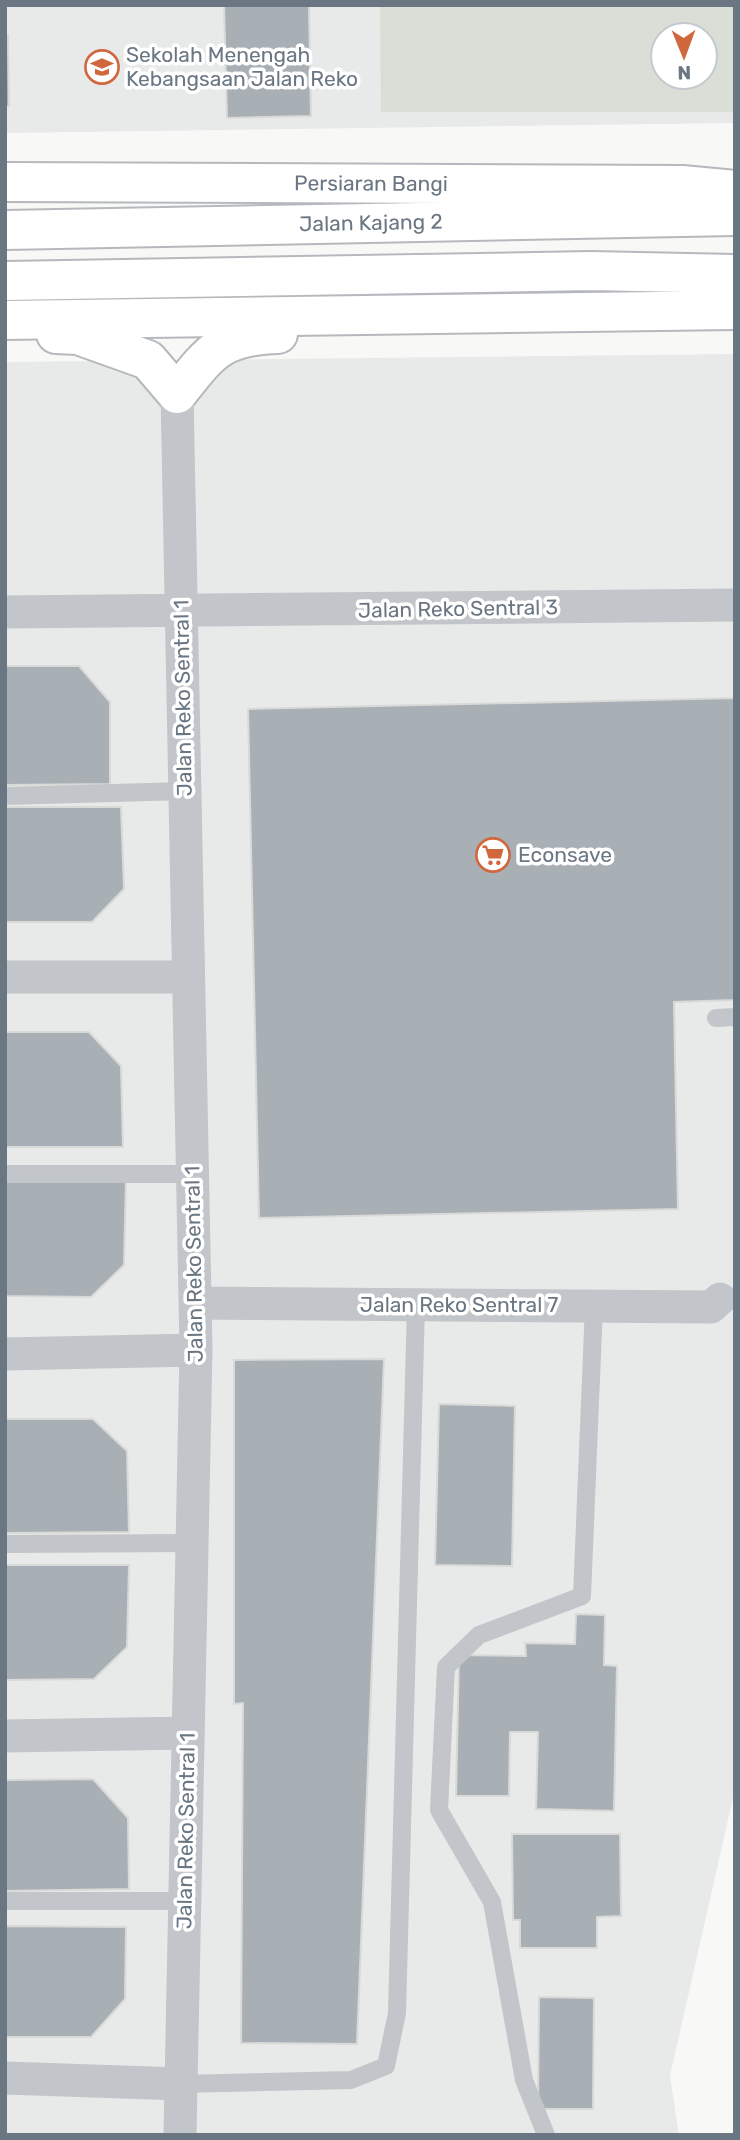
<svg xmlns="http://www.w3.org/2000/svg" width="740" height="2140" viewBox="0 0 740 2140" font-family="Rubik,sans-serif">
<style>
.built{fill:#e8eae9;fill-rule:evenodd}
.green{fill:#d9ded7;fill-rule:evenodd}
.building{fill:#a9b0b5;stroke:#d9d9d8;stroke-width:2}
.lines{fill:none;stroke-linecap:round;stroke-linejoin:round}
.secondary-casing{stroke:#b5b9bd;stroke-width:42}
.service{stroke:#c2c5c9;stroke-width:18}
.minor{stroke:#c2c5c9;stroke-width:33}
.secondary{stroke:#fff;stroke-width:38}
.labels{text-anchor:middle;stroke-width:7;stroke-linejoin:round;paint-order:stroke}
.poi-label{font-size:21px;fill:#6a7783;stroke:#fff;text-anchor:start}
.street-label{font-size:21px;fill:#6a7783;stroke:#fff}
</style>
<rect width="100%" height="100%" fill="#f8f8f6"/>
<!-- built -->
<path class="built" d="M5,5H735V123L5,133ZM663,35H705V77H663Z
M735,354V1789L670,2076L679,2135H5V362Z"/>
<!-- green -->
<path class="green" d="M380,5H735V112H381ZM663,35H705V77H663Z"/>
<!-- building -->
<path class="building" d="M224,5H309L311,116L227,118Z
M5,35H8L9,106H5Z
M5,666H79L110,702V784L5,785Z
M735,698V1000L674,1002L678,1209L259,1218L248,709Z
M5,807H121L124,889L92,922H5Z
M5,1032H89L121,1066L123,1147H5Z
M5,1180H126L124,1265L91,1297L5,1296Z
M384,1359L357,2044L241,2043L243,1703L234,1704V1360Z
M439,1404L515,1406L512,1566L435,1565Z
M5,1419H93L127,1451L129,1532L5,1533Z
M5,1565H129L127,1647L94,1679L5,1680Z
M576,1614L605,1615L604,1665L617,1666L614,1811L536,1809L538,1732H510L509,1796H456L459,1655L526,1656L525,1643L575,1644Z
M93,1779L128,1818L129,1889L5,1891V1780Z
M512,1834H620L621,1916L597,1917V1948H520V1920H513Z
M5,1926L126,1927L125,1999L91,2037H5Z
M539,1997L594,1998L593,2109H538Z"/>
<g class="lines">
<!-- secondary casing -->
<g class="secondary-casing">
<g id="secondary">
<path id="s1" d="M5,182L682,185L735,190"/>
<path id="s2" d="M5,230L735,216"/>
<path d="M5,281L591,271L735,274"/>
<path d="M5,320L735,310"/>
<path d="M56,334L78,335L148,360L177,394C210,352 220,336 278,334"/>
</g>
</g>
<!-- service -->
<path class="service" d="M5,796L185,791
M716,1018L735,1017
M5,1174H193
M5,1544L192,1543
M5,1901H184
M181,2084L351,2080L386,2066L397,2013L416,1305
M546,2135L524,2080L492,1902L439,1810L446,1667L479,1635L582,1596L594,1306"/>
<!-- minor -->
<path class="minor" d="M177,394L196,1350L180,2135
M5,612L735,605
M5,977H188
M195,1303L711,1307L720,1299
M5,1354L196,1350
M5,1736L188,1733
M5,2078L181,2084"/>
<!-- secondary -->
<use href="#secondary" class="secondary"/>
</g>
<!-- icons -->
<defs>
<g id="school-ring" transform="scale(1.75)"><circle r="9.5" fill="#fff" stroke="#d1673c" stroke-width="1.5"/><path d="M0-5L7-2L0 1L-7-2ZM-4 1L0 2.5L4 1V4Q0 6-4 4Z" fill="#d1673c"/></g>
<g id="supermarket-ring" transform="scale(1.75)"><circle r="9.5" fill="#fff" stroke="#d1673c" stroke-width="1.5"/><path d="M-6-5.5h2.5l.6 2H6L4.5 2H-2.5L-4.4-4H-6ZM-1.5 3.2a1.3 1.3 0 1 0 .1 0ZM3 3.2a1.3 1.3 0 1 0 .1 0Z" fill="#d1673c"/></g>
</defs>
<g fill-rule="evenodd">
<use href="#school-ring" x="102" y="67"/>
<use href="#supermarket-ring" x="493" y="855"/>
</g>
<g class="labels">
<!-- poi labels -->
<g class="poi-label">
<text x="126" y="62">Sekolah Menengah<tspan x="126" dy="24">Kebangsaan Jalan Reko</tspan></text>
<text x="518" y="862">Econsave</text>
</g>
<!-- street labels -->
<g class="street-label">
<text dy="7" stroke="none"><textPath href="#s1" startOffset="366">Persiaran Bangi</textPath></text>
<text dy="7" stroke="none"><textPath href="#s2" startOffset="366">Jalan Kajang 2</textPath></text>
<text transform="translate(458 609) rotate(-1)" y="7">Jalan Reko Sentral 3</text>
<text transform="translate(183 698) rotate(-91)" y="7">Jalan Reko Sentral 1</text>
<text transform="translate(194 1264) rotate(-91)" y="7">Jalan Reko Sentral 1</text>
<text x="459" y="1312">Jalan Reko Sentral 7</text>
<text transform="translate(186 1831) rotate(-89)" y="7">Jalan Reko Sentral 1</text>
</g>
</g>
<!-- border -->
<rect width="740" height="2140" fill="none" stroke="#6a7783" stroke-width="14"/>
<!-- north arrow -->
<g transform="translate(684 56) rotate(179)"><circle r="33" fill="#ffffff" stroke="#c3c9cd" stroke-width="2"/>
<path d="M0-5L12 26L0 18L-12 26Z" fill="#d1673c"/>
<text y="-10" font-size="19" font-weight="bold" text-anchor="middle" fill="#6a7783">N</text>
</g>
</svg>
